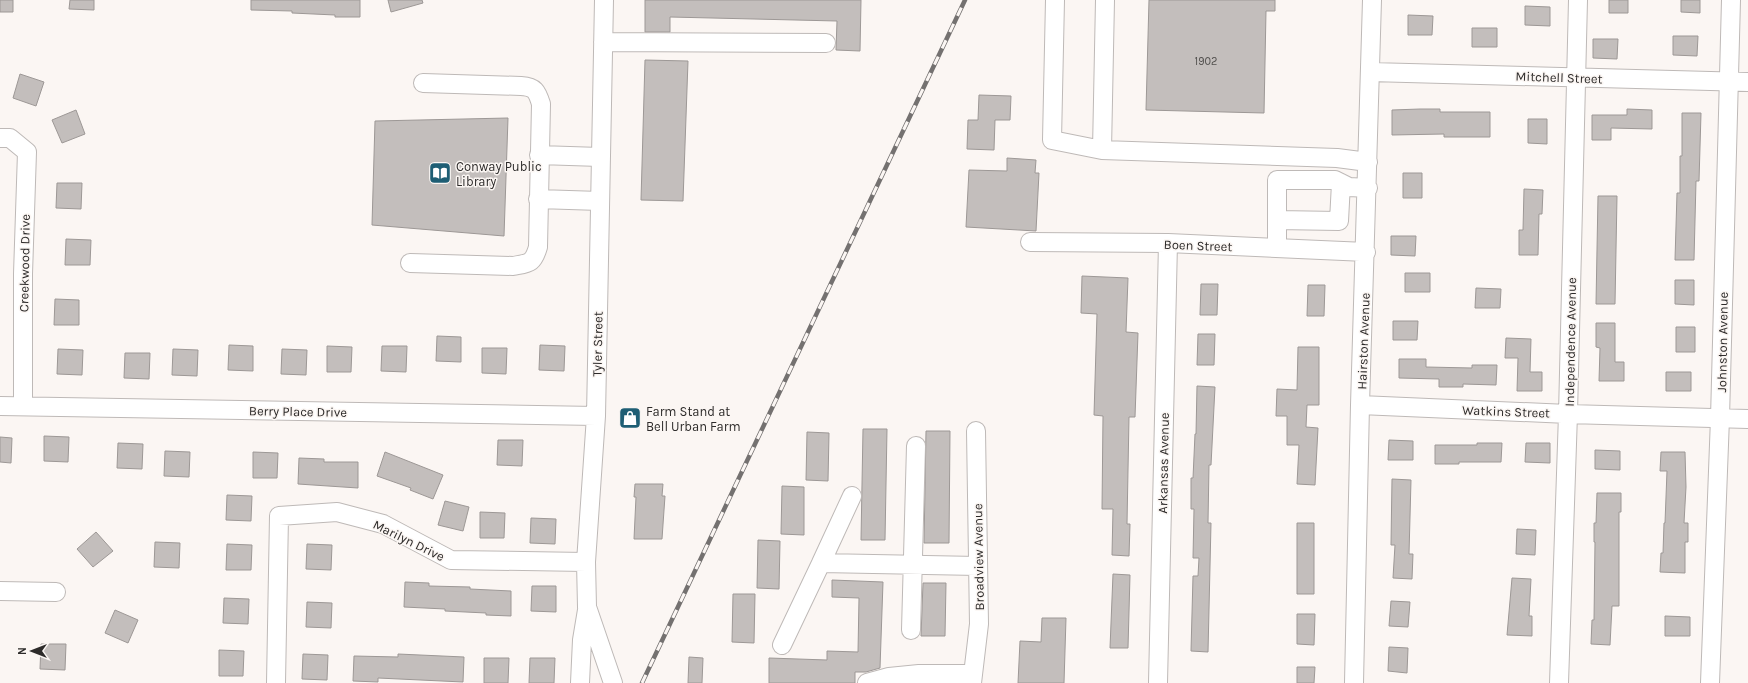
<svg xmlns="http://www.w3.org/2000/svg" width="1748" height="683" viewBox="0 0 1748 683" font-family="Karla,sans-serif">
<style>
.building{fill:#c3bebc;stroke:#9d9896}
.lines{fill:none;stroke-linecap:round;stroke-linejoin:round}
.minor-casing{stroke:#beb9b7;stroke-width:20}
.minor{stroke:#fff;stroke-width:18}
.rail-casing{stroke:#747170;stroke-width:4.5}
.rail{stroke:#fbf6f3;stroke-width:3;stroke-dasharray:9;stroke-linecap:butt}
.labels{text-anchor:middle;stroke-width:3;stroke-linejoin:round;paint-order:stroke}
.number-label{font-size:11px;fill:#52504e}
.street-label{font-size:13px;fill:#2d2b2a;stroke:#fbf6f3}
.poi-label{font-size:13px;fill:#2d2b2a;stroke:#fbf6f3;text-anchor:start}
</style>
<rect width="100%" height="100%" fill="#fbf6f3"/>
<!-- building -->
<path class="building" d="M0,0H13V12H0Z
M70,0H94V10L69,9Z
M251,0H360V17H335V15L292,13V11L251,10Z
M388,0H422L423,3L391,12Z
M645,0H861L860,51L836,50L837,21L670,17V32H645Z
M1149,0H1275V11H1266L1264,113L1146,110Z
M1609,0H1628V13H1609Z
M1681,0H1700V13L1681,12Z
M1525,6L1550,7V26L1525,25Z
M1408,15L1433,16L1432,35H1408Z
M1472,28H1497V47H1472Z
M1673,36H1698L1697,56L1673,55Z
M1593,39H1618L1617,59L1593,58Z
M645,60L688,61L683,201L641,200Z
M20,74L44,82L36,106L13,98Z
M979,95L1011,96L1010,120H995L994,150L967,149L968,120H978Z
M1420,109H1440V112H1490V137H1444V134L1392,135V110Z
M1627,109L1652,110V129L1611,128V140H1592V115H1627Z
M76,110L85,134L62,143L52,120Z
M1682,113H1701L1699,181H1696L1694,260H1675L1677,193H1680V156H1682Z
M508,118L504,236L372,225L375,121Z
M1528,119H1547V144L1528,143Z
M1007,158L1036,160L1035,173H1039L1036,231L966,227L969,170L1007,171Z
M1403,173H1422V198H1403Z
M57,183H82L81,209L56,208Z
M1524,189L1543,190L1542,214H1539L1538,255H1519V230H1523Z
M1598,196H1617L1615,304H1596Z
M1391,236H1416L1415,256L1391,255Z
M66,239L91,240L90,265H65Z
M1405,273H1430V292H1405Z
M1082,276L1128,278L1126,332L1138,333L1135,417H1129L1127,524H1130L1129,556L1112,555L1113,509H1102L1103,416L1094,415L1097,314L1081,313Z
M1675,280H1694V305L1675,304Z
M1201,284H1218L1217,315H1200Z
M1308,285H1325L1324,316H1307Z
M1476,288L1501,289L1500,308H1475Z
M55,299L79,300V325H54Z
M1393,321H1418L1417,340H1393Z
M1596,323H1615V362H1624V381H1599L1600,348L1596,347Z
M1676,327H1695V352H1676Z
M1198,334H1215L1214,365H1197Z
M437,336L461,337V362L436,361Z
M1506,338L1531,339L1530,372H1542V391H1517L1518,358H1505Z
M229,345L253,346V371L228,370Z
M540,345L565,346L564,371L539,370Z
M327,346L352,347L351,372H327Z
M382,346H407L406,372L381,371Z
M1298,347H1319V405H1307L1306,427L1318,428L1315,485L1297,484L1299,445H1287V416H1276L1277,389L1297,390Z
M482,348H507L506,374L482,373Z
M58,349L83,350L82,375L57,374Z
M173,349L198,350L197,376L172,375Z
M282,349L307,350L306,375L281,374Z
M125,353H150L149,379L124,378Z
M1399,359H1426V367L1472,368V365H1497L1496,385L1463,384V387H1439V379L1399,378Z
M1666,372H1691V391H1666Z
M1197,386L1215,387L1211,465H1209L1208,523H1211L1208,652L1191,651L1193,576H1198L1199,558H1193L1194,509H1191V478H1193L1195,434H1196Z
M863,429H887L885,540H861Z
M926,431H950L949,543H924Z
M807,432L829,433L828,481L806,480Z
M44,436L69,437L68,462L44,461Z
M0,437L12,438L11,463L0,462Z
M498,440H523L522,466L497,465Z
M1389,440L1413,441V460H1388Z
M118,443L143,444L142,469L117,468Z
M1477,443H1502L1501,462H1459V464H1435V445H1477Z
M1526,443H1550V463L1525,462Z
M1595,450L1620,451V470L1595,469Z
M165,451L190,452L189,477L164,476Z
M253,452L278,453L277,478H253Z
M385,452L443,475L433,499L410,490L411,488L377,476Z
M1661,452H1685L1686,487L1684,523H1688V542H1685V573L1660,572L1661,553H1663L1664,523H1665L1667,471H1660Z
M299,458L324,459V462H358V488L298,484Z
M1392,479L1411,480L1409,554H1413L1412,579L1393,578L1395,545H1391Z
M635,484H663L662,496H665L662,539H634L636,497H634Z
M782,486L804,487V535L781,534Z
M1597,493H1621V512H1619V606H1612L1610,645L1591,644L1592,620H1594L1595,542H1594V523H1596Z
M227,495L252,496L251,521L226,520Z
M445,501L469,507L463,531L438,525Z
M480,512L505,513L504,538H480Z
M531,518L556,519L555,544L530,543Z
M1297,523H1314V594H1297Z
M1517,529L1536,530L1535,555L1516,554Z
M96,532L113,551L93,567L77,549Z
M758,540L780,541L779,589L757,588Z
M155,542L180,543L179,568L154,567Z
M227,544L252,545L251,570H226Z
M307,544L332,545L331,570L306,569Z
M1113,574L1130,575L1128,648H1110Z
M1512,578L1531,579L1529,616H1532V636L1507,635Z
M832,580L883,582L880,668L866,672H855V683H769V658L827,660V651L858,652L859,598L832,597Z
M405,582L429,583V586L470,587V589L511,591V616L486,615V613L445,611V609L404,607Z
M923,583H946L945,636H921Z
M532,586H556V612L531,611Z
M733,594H755L754,643L732,642Z
M224,598L249,599L248,624L223,623Z
M1391,601L1410,602L1408,627L1389,626Z
M307,602L332,603L331,628L306,627Z
M115,610L138,620L128,643L105,633Z
M1297,614H1315L1314,645L1297,644Z
M1665,616L1690,617V636H1665Z
M1042,618H1066L1064,683H1018L1020,641L1041,642Z
M41,644H66L65,670L40,669Z
M1389,647L1408,648L1407,673L1388,671Z
M219,650L244,651L243,676H219Z
M303,654L328,655L327,680L302,679Z
M398,654L464,657L463,682L378,678V682L353,681L354,656L398,657Z
M689,657L703,658L702,683H688Z
M484,658H509L508,683H484Z
M530,658H555L554,683H529Z
M1297,667H1315L1314,683H1297Z"/>
<g class="lines">
<!-- minor casing -->
<g class="minor-casing">
<path id="minor" d="M604,0L596,416L586,562L587,607L613,683
M1055,0L1052,140L1102,150L1337,158L1368,162
M603,42L826,43
M1370,72L1748,82
M0,138H10L27,152L23,274V406
M1102,150L1105,0
M539,155L600,157
M538,199L600,201
M1277,220L1339,221L1341,183
M1030,242L1168,243L1366,252
M1277,248V180H1335L1349,187L1368,188
M410,263L513,266C529,263 533,264 538,247L541,104C537,91 535,87 521,86L423,83
M1360,405L1568,414L1748,419
M0,406L596,416
M821,563L852,496
M0,591L56,592
M911,630L916,446
M782,645L821,563L978,566
M276,683L279,516L337,512L383,524L451,560L586,562
M580,683L582,640L587,610
M867,683L889,677L919,674H973
M972,683L979,624L976,431
M1158,683L1168,243
M1354,683L1360,405L1372,0
M1559,683L1568,414L1578,0
M1710,683L1720,418L1731,0"/>
</g>
<!-- minor -->
<use href="#minor" class="minor"/>
<!-- rail casing -->
<g class="rail-casing">
<path id="rail" d="M642,683L965,0"/>
</g>
<!-- rail -->
<use href="#rail" class="rail"/>
</g>
<!-- icons -->
<defs>
<g id="library-square" transform="scale(1.15)"><rect x="-9" y="-9" width="18" height="18" rx="4" fill="#1e5e74" stroke="#fbf6f3"/><path d="M-6-4Q-3-5.5-.7-3.5V5Q-3 3-6 4ZM6-4Q3-5.5 .7-3.5V5Q3 3 6 4Z" fill="#fff"/></g>
<g id="shop-square" transform="scale(1.15)"><rect x="-9" y="-9" width="18" height="18" rx="4" fill="#1e5e74" stroke="#fbf6f3"/><path d="M-5-2.5h2.3a2.7 3.5 0 0 1 5.4 0H5L5.5 6h-11ZM-1.5-2.5h3a1.5 2.3 0 0 0-3 0Z" fill="#fff"/></g>
</defs>
<g fill-rule="evenodd">
<use href="#library-square" x="440" y="173"/>
<use href="#shop-square" x="630" y="418"/>
</g>
<g class="labels">
<!-- number labels -->
<g class="number-label">
<text x="1206" y="65">1902</text>
</g>
<!-- street labels -->
<g class="street-label">
<text transform="translate(1559 77) rotate(2)" y="5">Mitchell Street</text>
<text transform="translate(1198 245) rotate(2)" y="5">Boen Street</text>
<text transform="translate(24 263) rotate(-89)" y="5">Creekwood Drive</text>
<text transform="translate(1363 341) rotate(-88)" y="5">Hairston Avenue</text>
<text transform="translate(1570 342) rotate(-89)" y="5">Independence Avenue</text>
<text transform="translate(1722 342) rotate(-89)" y="5">Johnston Avenue</text>
<text transform="translate(597 344) rotate(-89)" y="5">Tyler Street</text>
<text transform="translate(298 411) rotate(1)" y="5">Berry Place Drive</text>
<text transform="translate(1506 411) rotate(2)" y="5">Watkins Street</text>
<text transform="translate(1163 463) rotate(-89)" y="5">Arkansas Avenue</text>
<text transform="translate(409 540) rotate(26)" y="5">Marilyn Drive</text>
<text transform="translate(978 557) rotate(-91)" y="5">Broadview Avenue</text>
</g>
<!-- poi labels -->
<g class="poi-label">
<text x="456" y="171">Conway Public<tspan x="456" dy="15">Library</tspan></text>
<text x="646" y="416">Farm Stand at<tspan x="646" dy="15">Bell Urban Farm</tspan></text>
</g>
</g>
<!-- north arrow -->
<g transform="translate(32 651) rotate(270)" stroke="#fbf6f3" stroke-width="3" paint-order="stroke">
<path d="M0-3L7 15L0 10L-7 15Z" fill="#2d2b2a"/>
<text y="-6" font-size="11" font-weight="bold" text-anchor="middle" fill="#2d2b2a">N</text>
</g>
</svg>
